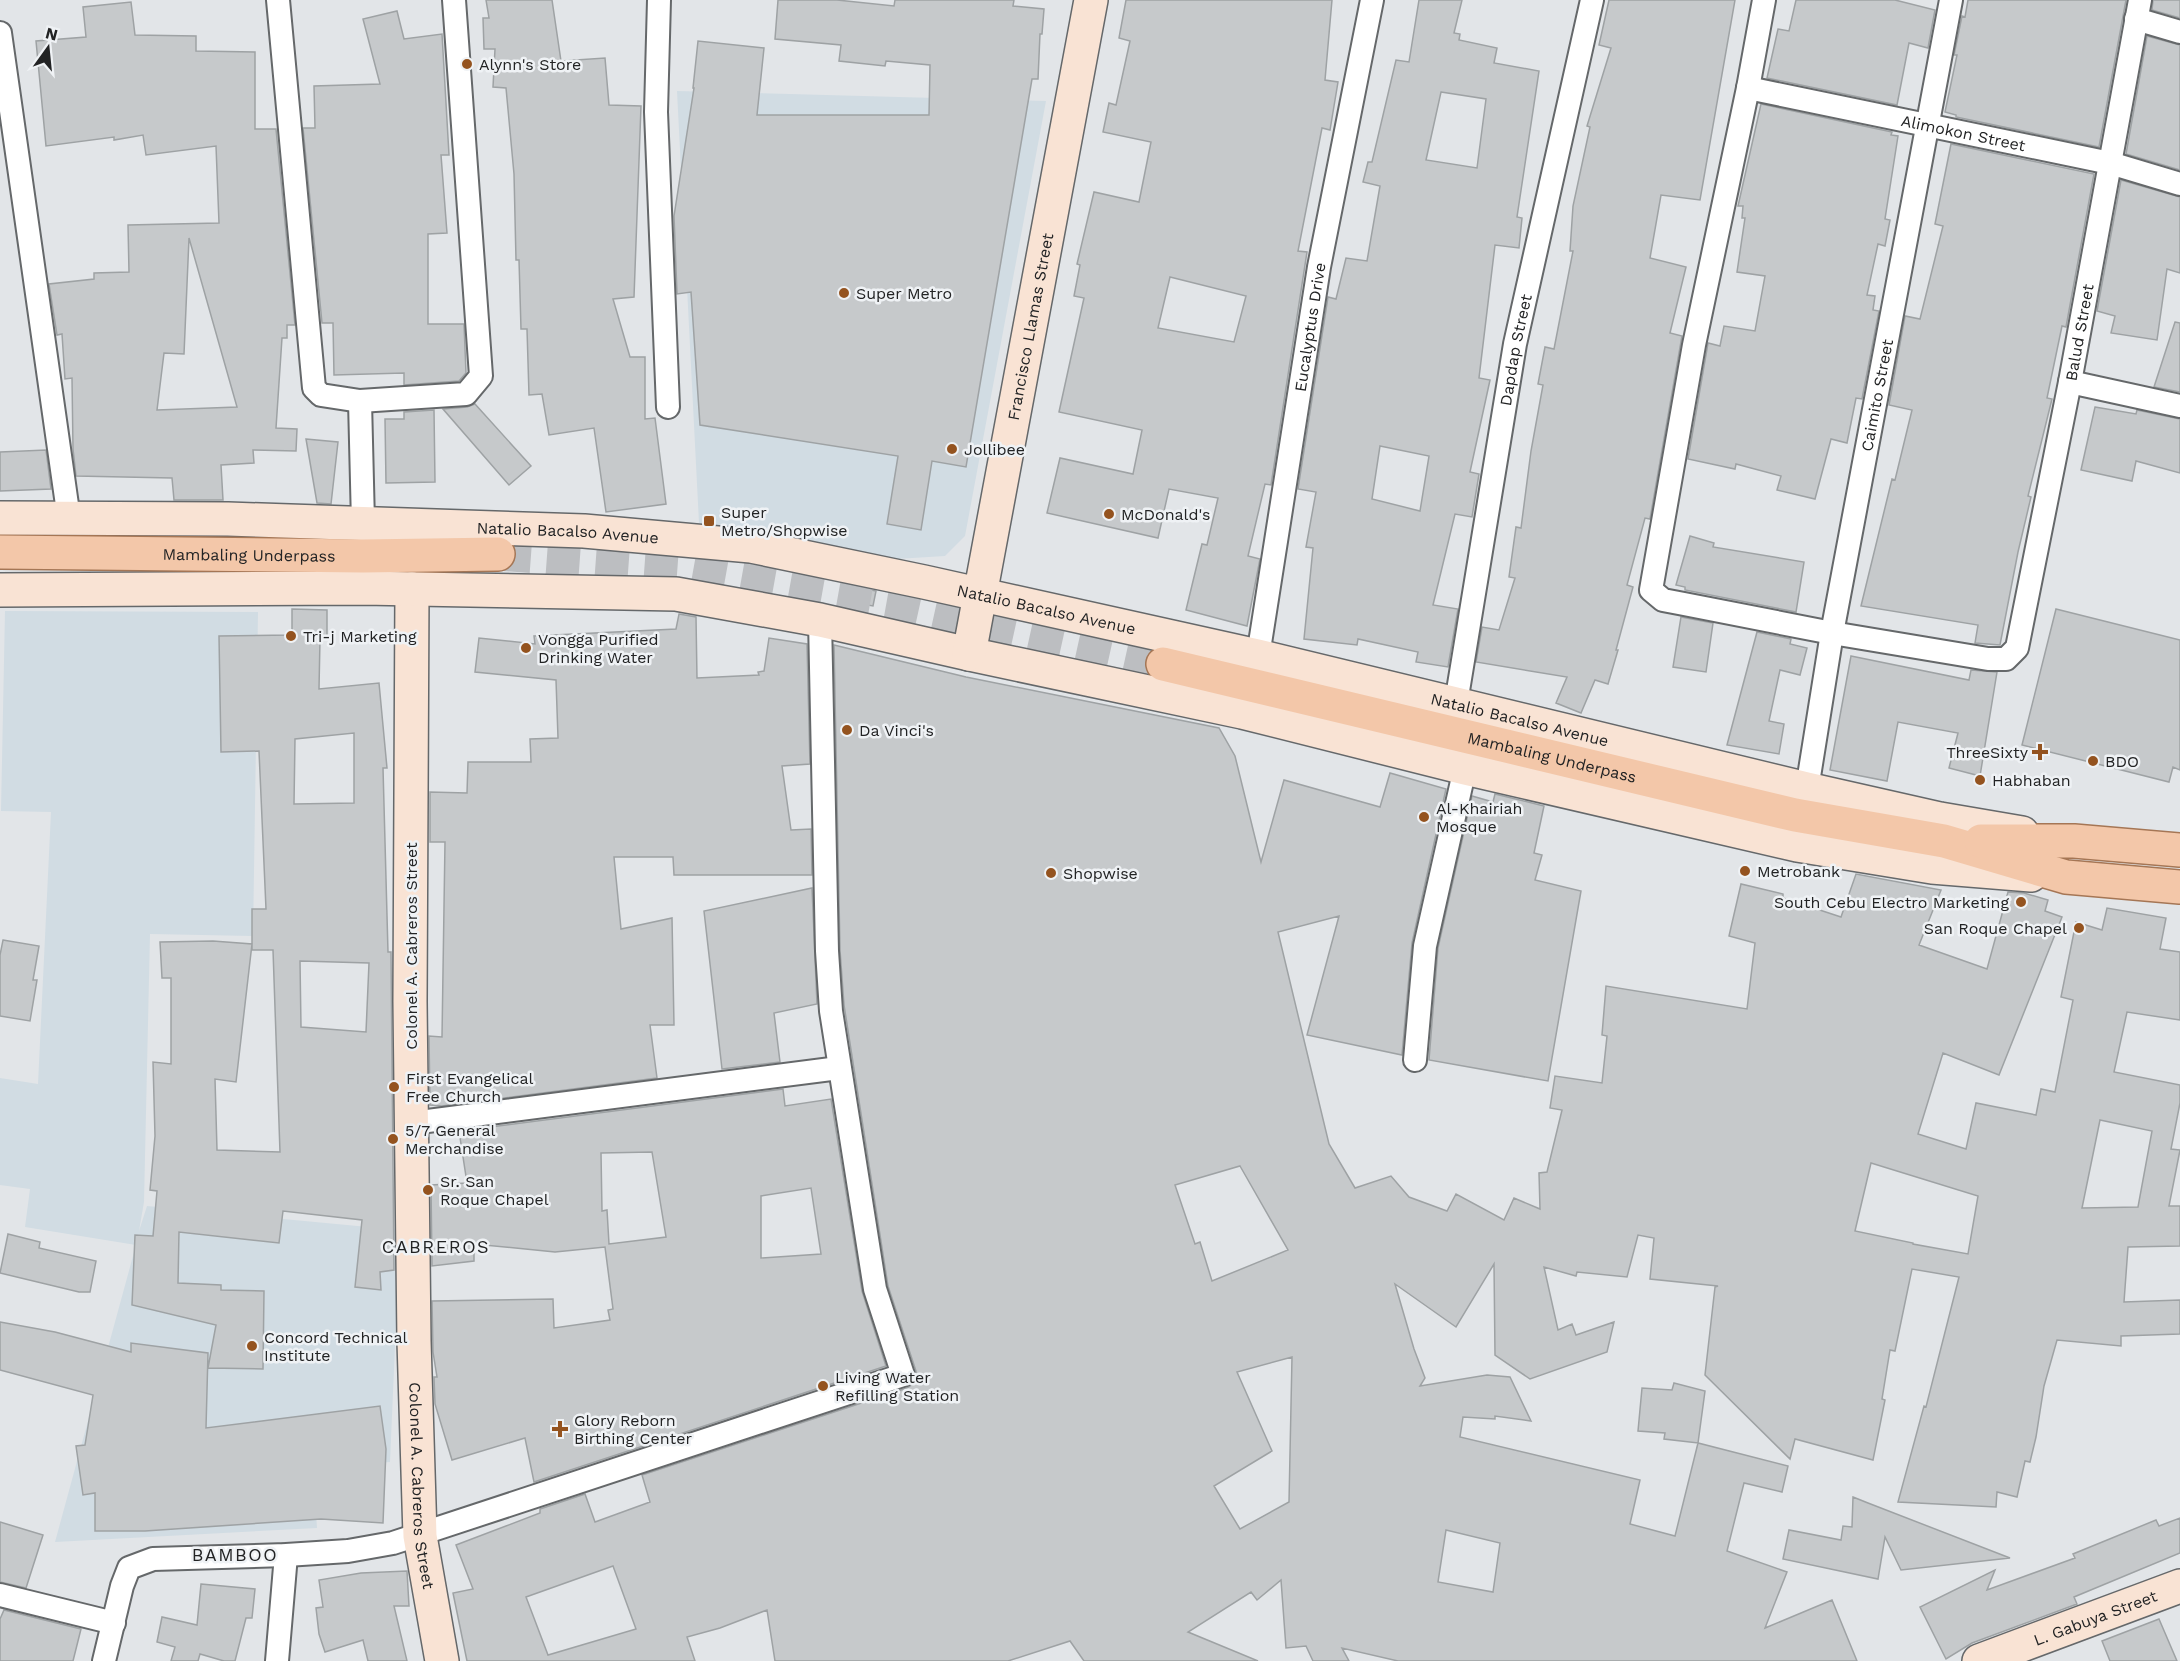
<svg xmlns="http://www.w3.org/2000/svg" width="2180" height="1661" viewBox="0 0 2180 1661" font-family="'Work Sans',sans-serif">
<style>
.built{fill:#d1dce3}
.building{fill:#c6c9cb;stroke:#9ea2a4;stroke-width:1.5;fill-rule:evenodd}
.lines{fill:none;stroke-linecap:round;stroke-linejoin:round}
.primary-tunnel{stroke:#bcbec1;stroke-width:33;stroke-dasharray:33 16;stroke-linecap:butt}
.street-casing{stroke:#65686a;stroke-width:26}
.secondary-casing{stroke:#65686a;stroke-width:36}
.primary-casing{stroke:#a57655;stroke-width:36}
.street{stroke:#fff;stroke-width:22}
.secondary{stroke:#f9e3d4;stroke-width:33}
.primary{stroke:#f3c7a9;stroke-width:33}
.poi-dot{fill:#94531f;stroke:#eff2f5;stroke-width:2}
.labels{text-anchor:middle;stroke-width:5;stroke-linejoin:round;paint-order:stroke}
.poi-label{font-size:16px;fill:#222324;stroke:#eff2f5;text-anchor:start}
.street-label{font-size:16px;fill:#222324;stroke:#eff2f5}
.neighbourhood-label{font-size:18px;letter-spacing:1.5px;fill:#222324;stroke:#eff2f5}
</style>
<rect width="100%" height="100%" fill="#e2e5e8"/>
<!-- built -->
<path class="built" d="M677,91L1046,101L965,536L945,556L896,559L699,523Z
M5,611L258,612L253,936L150,934L144,1202L139,1231L147,1206L400,1230L390,1462L313,1468L317,1528L55,1542L136,1245L25,1227L30,1189L0,1185V1078L38,1084L51,812L1,811Z"/>
<!-- building -->
<path class="building" d="M486,0H552L561,61L605,58L609,105L641,106L634,297L613,299L630,357H645V419L655,418L666,504L606,512L594,428L549,435L542,394L529,395L527,329H521L519,260H516L514,174L506,88L493,87L495,49H484L483,18H489Z
M778,0H837L894,6L895,0H1014L1013,6L1044,9L1042,34H1040L1038,79H1032L966,467L932,461L921,530L887,524L898,456L700,425L691,292L677,294L674,216L694,88H693L698,41L764,48L757,115H929L930,65L886,61L885,66L839,61L841,45L775,39Z
M1126,0H1332L1325,80L1338,82L1330,130L1322,128L1298,251L1307,252L1271,485L1265,484L1248,556L1260,559L1247,626L1186,610L1202,544L1207,545L1218,498L1169,489L1158,538L1047,513L1060,458L1133,474L1142,430L1059,412L1084,298L1074,296L1080,265L1077,264L1094,192L1139,202L1151,142L1103,132L1109,103L1116,105L1130,41L1119,38ZM1170,277L1246,296L1234,342L1158,328Z
M1419,0H1462L1454,33L1460,34L1459,40L1497,48L1494,63L1539,71L1517,217L1522,218L1519,248L1495,245L1479,378L1490,380L1470,472L1479,474L1472,517L1455,514L1433,605L1458,609L1448,667L1416,662L1418,652L1358,639L1357,645L1304,639L1313,548L1306,547L1316,492L1298,489L1328,297L1336,299L1346,258L1367,261L1380,186L1363,182L1368,162H1372L1396,60L1409,62ZM1441,92L1486,99L1477,168L1426,160ZM1380,446L1429,456L1420,511L1372,499Z
M1609,0H1735L1700,200L1661,195L1650,258L1686,267L1670,333L1682,336L1650,519L1645,518L1627,585L1633,587L1616,650H1618L1608,684L1595,680L1581,713L1556,703L1567,677L1476,662L1482,627L1499,630L1515,578L1509,577L1516,527L1521,528L1531,451L1543,385L1538,384L1545,347L1554,349L1573,251H1570L1573,206L1590,127L1587,126L1611,48L1599,45Z
M1796,0H1895L1935,10L1928,48L1909,43L1897,105L1767,78L1778,29L1789,31Z
M1968,0H2126L2099,147L1956,117V115L1945,112L1957,55H1954L1962,16L1965,17Z
M2153,0H2180V18L2152,10Z
M131,2L135,35L196,36V51L255,52V129H276L295,325H287V338H282L276,428L297,429L296,451L253,450L254,463L221,465L223,500H174L172,478L76,476L73,449L72,378L65,379L62,334L57,335L49,284L94,279V273L129,272L128,225L219,223L216,146L146,155L143,135L114,140V137L46,146L36,41L86,37L83,7ZM189,238L237,407L157,410L164,353L184,354Z
M397,11L404,39L442,34L449,155H441L447,233L428,234V324H464L466,373L459,381L404,385V373L334,375L333,323H322L303,128H315L314,86L380,84L363,19Z
M2147,36L2180,45V170L2126,154Z
M1761,104L1892,132L1891,135L1898,136L1885,219L1890,220L1885,246L1878,244L1867,295L1875,296L1873,310L1879,311L1862,399L1856,398L1847,443L1831,439L1815,499L1777,490L1781,476L1736,464L1735,469L1688,459L1708,343L1720,346L1724,326L1755,331L1765,276L1737,272L1745,218H1742L1743,206H1738Z
M1951,144L2094,174L2066,327L2062,326L2047,398L2052,399L2028,496L2031,497L2018,552L2000,645L1975,643L1978,625L1861,606L1892,479L1895,480L1912,410L1889,405L1905,316L1920,319L1943,226L1935,224Z
M2121,180L2180,197V273L2167,269L2157,340L2111,333L2115,316L2097,311Z
M2175,322L2180,323V392L2154,387Z
M475,404L531,466L509,485L443,409L467,407Z
M2095,407L2136,414L2137,410L2180,419V473L2136,461L2132,481L2081,470Z
M434,410L435,482L386,483L385,419H404V412Z
M306,439L338,442L331,504L317,503Z
M46,450L51,489L0,491V452Z
M1690,536L1714,543L1713,547L1804,562L1796,612L1685,590V587L1676,585Z
M853,586L876,591L873,606L850,602Z
M292,609L327,610V639H320L319,689L379,683L387,768H383L388,952H391L394,1270L380,1272L381,1290L355,1287L362,1220L283,1211L279,1243L179,1232L178,1283L221,1285V1290L264,1291L263,1369L208,1368L216,1325L132,1305L135,1235L153,1236L157,1191L150,1190L155,1136L153,1062L171,1064V978H162L160,942L213,941L252,944L236,1082L215,1079L217,1150L280,1152L273,950H252V909H266L259,751L221,752L219,636L292,635ZM354,733V803L294,804L295,739ZM300,961L369,963L366,1032L301,1027Z
M2056,609L2180,640V770L2173,767L2169,782L2022,745Z
M679,614L696,617L697,678L759,675L758,672L764,671L769,638L807,644L810,764L782,766L791,830L811,829L812,875H674L673,857H614L621,929L672,918L674,1025H650L657,1078L442,1106L430,1105L429,1036L442,1037L445,842H430V792L467,793L468,762H531L530,739L558,738L556,680L475,672L479,638L535,644L534,636L676,629Z
M1681,617L1713,623L1706,672L1673,667Z
M1757,632L1791,639L1790,644L1807,648L1800,675L1780,670L1769,721L1784,724L1779,754L1727,745Z
M834,645L966,677L1219,728L1235,756L1261,862L1284,780L1380,807L1390,773L1446,789L1412,943L1402,1055L1307,1035L1339,916L1278,932L1329,1144L1355,1188L1391,1176L1409,1197L1447,1211L1456,1194L1504,1220L1514,1198L1540,1209L1539,1173L1547,1172L1562,1110L1550,1108L1555,1076L1602,1083L1607,1036L1602,1035L1606,986L1747,1009L1755,943L1729,936L1741,884L1783,894V898L1841,917L1856,874L1941,890L1919,945L1987,969L2008,892L2024,893L2048,900L2045,911L2062,917L1999,1075L1943,1053L1918,1134L1966,1149L1976,1103L2036,1115L2041,1089L2055,1092L2073,1000L2061,997L2076,922L2102,930L2107,908L2166,918L2160,949L2180,952V1020L2127,1012L2114,1072L2180,1085V1103L2171,1149L2180,1150L2169,1206H2180V1246L2128,1247L2124,1302L2180,1300V1334L2121,1336V1346L2057,1340L2044,1386L2036,1437L2030,1462L2025,1461L2017,1497L1997,1492L1996,1507L1898,1502L1924,1406L1926,1407L1959,1277L1912,1269L1895,1351L1890,1350L1882,1399L1885,1400L1873,1460L1795,1439L1790,1459L1705,1375L1715,1287L1718,1286L1650,1279L1654,1238L1638,1235L1627,1277L1577,1272L1576,1276L1544,1267L1558,1330L1572,1324L1576,1335L1614,1322L1607,1352L1530,1379L1495,1355L1494,1264L1456,1327L1395,1284L1414,1349L1425,1378L1420,1386L1487,1375L1510,1377L1531,1421L1495,1416V1419L1463,1417L1460,1437L1640,1480L1630,1524L1675,1536L1698,1443L1788,1466L1782,1492L1744,1483L1727,1551L1787,1572L1765,1628L1832,1600L1857,1661H1398L1342,1648L1349,1661H1313L1306,1646L1286,1648L1281,1580L1257,1600L1251,1592L1188,1632L1258,1661H1084L1070,1641L1008,1661H775L767,1610L720,1628L687,1637L695,1661H467L453,1593L473,1589L456,1545L540,1513V1509L585,1494L595,1522L650,1502L642,1475L907,1388L913,1384L916,1378V1371L888,1286L844,1005L840,950ZM2100,1120L2152,1131L2138,1207L2082,1208ZM1871,1163L1978,1196L1968,1254L1913,1244V1243L1855,1231ZM1240,1166L1288,1250L1212,1281L1200,1242L1195,1244L1175,1185ZM1292,1357L1289,1502L1240,1529L1214,1486L1272,1451L1237,1372ZM1446,1530L1500,1543L1493,1592L1438,1582ZM613,1566L636,1629L548,1655L526,1597Z
M1851,656L1969,680L1971,670L1997,672L1980,776L1949,768L1958,733L1898,722L1887,781L1830,770Z
M1495,794L1544,806L1534,853L1542,855L1535,880L1581,891L1548,1081L1429,1060L1438,948L1472,796L1493,802Z
M812,888L817,1004L774,1013L780,1062L722,1069L704,911Z
M3,940L39,946L33,980H37L30,1021L0,1016V955Z
M783,1089L785,1106L831,1099L862,1291L886,1366L534,1482L525,1438L452,1460L435,1404L434,1377H437L433,1352L432,1301L553,1299L554,1328L610,1320L608,1310L613,1309L605,1247L555,1252L474,1244V1261L432,1266L431,1185L467,1183L459,1131ZM652,1152L666,1237L609,1244L607,1210L602,1211L601,1153ZM811,1188L821,1254L761,1258V1196Z
M8,1234L40,1242L39,1248L96,1261L90,1292H79L0,1273Z
M0,1322L55,1332L131,1352V1343L208,1353L206,1428L380,1406L386,1449L383,1523L321,1519L145,1531H95V1493L83,1495L76,1446L85,1445L93,1395L0,1370Z
M1674,1383L1705,1391L1698,1443L1664,1439L1665,1433L1638,1431L1642,1388L1672,1390Z
M1853,1497L1868,1503L2010,1558L1901,1570L1885,1537L1878,1579L1783,1559L1789,1530L1841,1540L1843,1526L1852,1527Z
M2180,1518V1553L2074,1597L2077,1604L1972,1643L1946,1659L1920,1607L1995,1570L1987,1590L2075,1558L2073,1554L2156,1520L2159,1526Z
M0,1522L43,1535L26,1588L0,1582Z
M407,1571L409,1606H394L407,1661H368L363,1640L325,1652L319,1634L316,1608L323,1607L319,1580L361,1573Z
M201,1584L255,1589L252,1618H246L235,1661H224L200,1654L198,1661H171L175,1647L157,1642L162,1617L197,1625Z
M4,1610L81,1629L73,1661H0V1619Z
M2159,1619L2177,1661H2110L2102,1641Z"/>
<g class="lines">
<!-- primary-tunnel -->
<path class="primary-tunnel" d="M498,554L687,568L900,606L1163,664"/>
<!-- street casing -->
<g class="street-casing">
<g id="street">
<path d="M278,0L314,388L321,395L360,401L466,394L481,376L454,0"/>
<path d="M659,0L656,112L668,407"/>
<path id="s1" d="M1764,0L1748,88L1694,345L1651,590L1663,600L1684,604L1832,633L1988,659H2006L2017,648L2070,382L2140,0"/>
<path d="M2136,19L2180,32"/>
<path d="M0,33L69,519"/>
<path id="s2" d="M1748,88L2110,163L2180,184"/>
<path d="M2070,382L2180,406"/>
<path d="M360,401L363,523"/>
<path id="s3" d="M1258,656L1319,267L1372,0"/>
<path id="s4" d="M1456,703L1515,344L1592,0"/>
<path id="s5" d="M1807,789L1832,633L1951,0"/>
<path d="M1415,1060L1425,946L1465,768"/>
<path d="M412,1123L839,1068"/>
<path d="M0,1595L114,1623"/>
<path d="M104,1661L122,1586L129,1568L153,1559L286,1555L348,1551L393,1543L903,1375L875,1289L831,1011L827,951L820,620"/>
<path d="M277,1661L286,1555"/>
</g>
</g>
<!-- secondary casing -->
<g class="secondary-casing">
<g id="secondary">
<path id="s6" d="M0,518L228,519L584,531L751,546L924,582L1258,656L1807,789L1940,819L2022,833"/>
<path id="s7" d="M412,589L410,1002L414,1341L420,1536L442,1661"/>
<path d="M0,590L363,588L676,594L820,620L969,654L1242,712L1465,768L1797,845L1932,867L2031,875"/>
<path id="s8" d="M969,654L1091,0"/>
<path id="s9" d="M1979,1661L2180,1586"/>
</g>
</g>
<!-- primary casing -->
<g class="primary-casing">
<g id="primary">
<path id="s10" d="M0,552L363,556L498,554"/>
<path id="s11" d="M1163,664L1795,815L1944,841L2066,877L2180,887"/>
<path d="M1981,841H2074L2180,850"/>
</g>
</g>
<!-- street -->
<use href="#street" class="street"/>
<!-- secondary -->
<use href="#secondary" class="secondary"/>
<!-- primary -->
<use href="#primary" class="primary"/>
</g>
<!-- markers -->
<g class="poi-dot">
<circle cx="467" cy="64" r="6"/>
<circle cx="844" cy="293" r="6"/>
<circle cx="952" cy="449" r="6"/>
<circle cx="1109" cy="514" r="6"/>
<rect x="703" y="515" width="12" height="12" rx="3"/>
<circle cx="291" cy="636" r="6"/>
<circle cx="526" cy="648" r="6"/>
<circle cx="847" cy="730" r="6"/>
<path d="M2037 743h6v6h6v6h-6v6h-6v-6h-6v-6h6z"/>
<circle cx="2093" cy="761" r="6"/>
<circle cx="1980" cy="780" r="6"/>
<circle cx="1424" cy="817" r="6"/>
<circle cx="1745" cy="871" r="6"/>
<circle cx="1051" cy="873" r="6"/>
<circle cx="2021" cy="902" r="6"/>
<circle cx="2079" cy="928" r="6"/>
<circle cx="394" cy="1087" r="6"/>
<circle cx="393" cy="1139" r="6"/>
<circle cx="428" cy="1190" r="6"/>
<circle cx="252" cy="1346" r="6"/>
<circle cx="823" cy="1386" r="6"/>
<path d="M557 1420h6v6h6v6h-6v6h-6v-6h-6v-6h6z"/>
</g>
<g class="labels">
<!-- poi labels -->
<g class="poi-label">
<text x="479" y="70">Alynn's Store</text>
<text x="856" y="299">Super Metro</text>
<text x="964" y="455">Jollibee</text>
<text x="721" y="518">Super<tspan x="721" dy="18">Metro/Shopwise</tspan></text>
<text x="1121" y="520">McDonald's</text>
<text x="303" y="642">Tri-j Marketing</text>
<text x="538" y="645">Vongga Purified<tspan x="538" dy="18">Drinking Water</tspan></text>
<text x="859" y="736">Da Vinci's</text>
<text x="2028" y="758" text-anchor="end">ThreeSixty</text>
<text x="2105" y="767">BDO</text>
<text x="1992" y="786">Habhaban</text>
<text x="1436" y="814">Al-Khairiah<tspan x="1436" dy="18">Mosque</tspan></text>
<text x="1757" y="877">Metrobank</text>
<text x="1063" y="879">Shopwise</text>
<text x="2009" y="908" text-anchor="end">South Cebu Electro Marketing</text>
<text x="2067" y="934" text-anchor="end">San Roque Chapel</text>
<text x="406" y="1084">First Evangelical<tspan x="406" dy="18">Free Church</tspan></text>
<text x="405" y="1136">5/7 General<tspan x="405" dy="18">Merchandise</tspan></text>
<text x="440" y="1187">Sr. San<tspan x="440" dy="18">Roque Chapel</tspan></text>
<text x="264" y="1343">Concord Technical<tspan x="264" dy="18">Institute</tspan></text>
<text x="835" y="1383">Living Water<tspan x="835" dy="18">Refilling Station</tspan></text>
<text x="574" y="1426">Glory Reborn<tspan x="574" dy="18">Birthing Center</tspan></text>
</g>
<!-- street labels -->
<g class="street-label">
<text dy="6" stroke="none"><textPath href="#s2" startOffset="220">Alimokon Street</textPath></text>
<text dy="6" stroke="none"><textPath href="#s8" startOffset="333">Francisco Llamas Street</textPath></text>
<text dy="6" stroke="none"><textPath href="#s3" startOffset="333">Eucalyptus Drive</textPath></text>
<text dy="6" stroke="none"><textPath href="#s1" startOffset="1302">Balud Street</textPath></text>
<text dy="6" stroke="none"><textPath href="#s4" startOffset="358">Dapdap Street</textPath></text>
<text dy="6" stroke="none"><textPath href="#s5" startOffset="400">Caimito Street</textPath></text>
<text dy="6" stroke="none"><textPath href="#s6" startOffset="568">Natalio Bacalso Avenue</textPath></text>
<text dy="6" stroke="none"><textPath href="#s10" startOffset="249">Mambaling Underpass</textPath></text>
<text dy="6" stroke="none"><textPath href="#s6" startOffset="1054">Natalio Bacalso Avenue</textPath></text>
<text dy="6" stroke="none"><textPath href="#s6" startOffset="1540">Natalio Bacalso Avenue</textPath></text>
<text dy="6" stroke="none"><textPath href="#s11" startOffset="400">Mambaling Underpass</textPath></text>
<text transform="translate(411 946) rotate(-90)" y="6">Colonel A. Cabreros Street</text>
<text dy="6" stroke="none"><textPath href="#s7" startOffset="897">Colonel A. Cabreros Street</textPath></text>
<text dy="6" stroke="none"><textPath href="#s9" startOffset="124">L. Gabuya Street</textPath></text>
</g>
<!-- neighbourhood labels -->
<g class="neighbourhood-label">
<text x="436" y="1253">CABREROS</text>
<text x="235" y="1561">BAMBOO</text>
</g>
</g>
<!-- north arrow -->
<g transform="translate(48 48) rotate(15)" stroke="#eff2f5" stroke-width="4.5" paint-order="stroke">
<path d="M0-4.5L10 22L0 15L-10 22Z" fill="#222324"/>
<text y="-9" font-size="16" font-weight="bold" text-anchor="middle" fill="#222324">N</text>
</g>
</svg>
